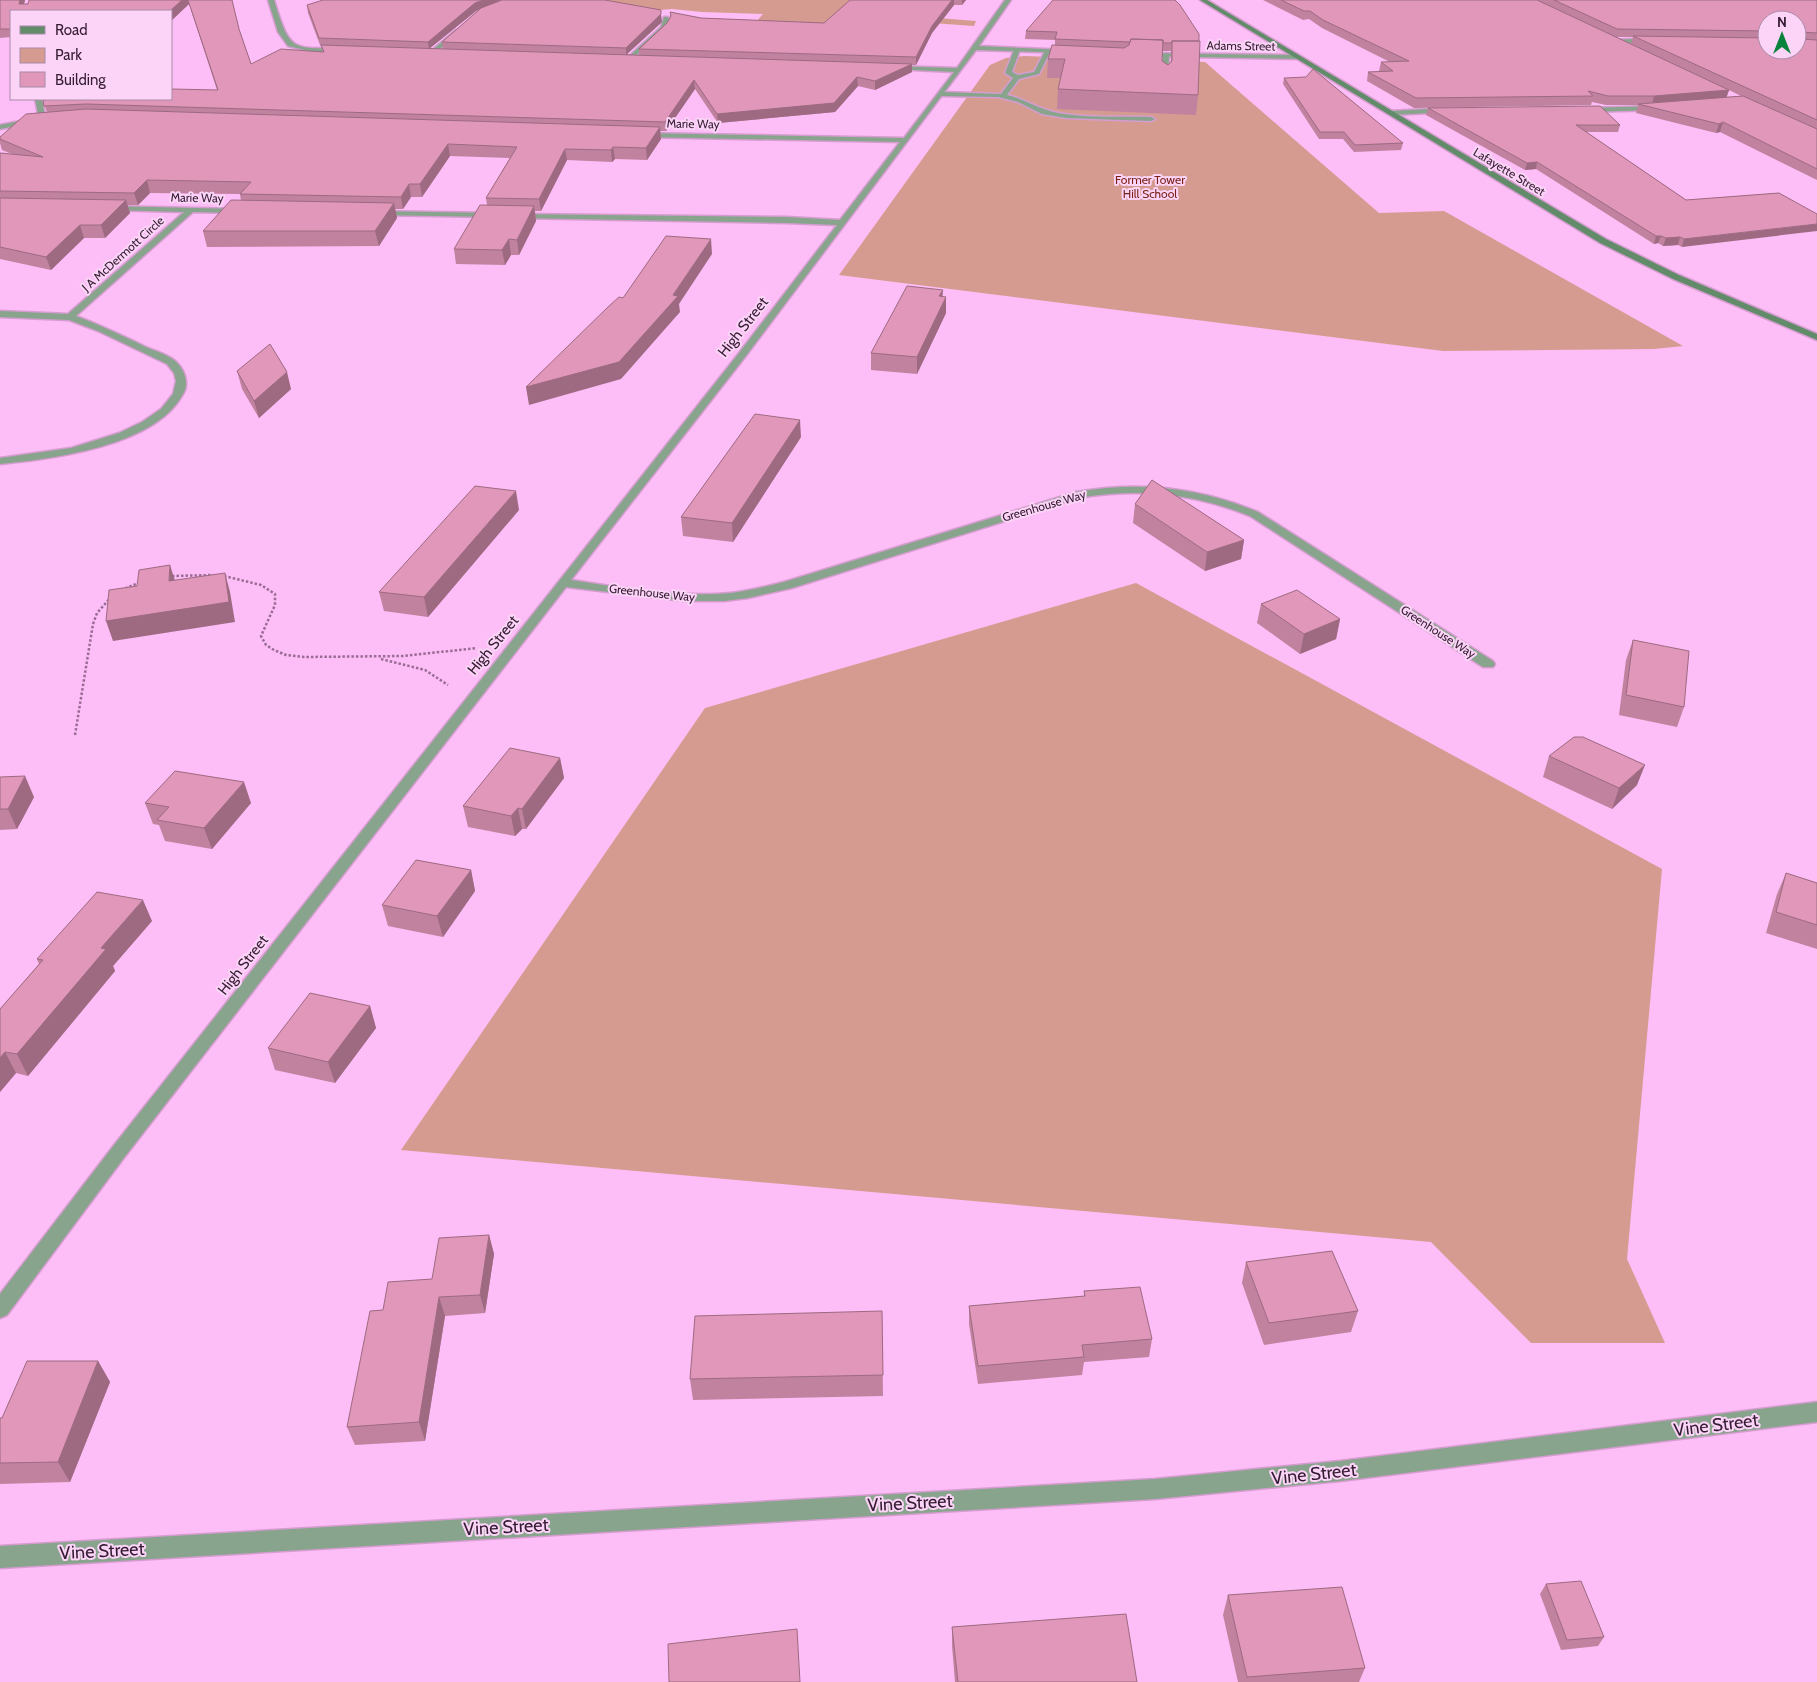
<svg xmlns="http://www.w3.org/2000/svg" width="1817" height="1682" viewBox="0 0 1817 1682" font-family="Cabin,sans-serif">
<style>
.green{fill:#d69b90}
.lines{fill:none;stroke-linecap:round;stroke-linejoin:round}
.lane-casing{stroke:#d59dcf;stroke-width:3}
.street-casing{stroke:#d59dcf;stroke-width:3}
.secondary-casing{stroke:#d59dcf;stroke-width:3}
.path{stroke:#986c94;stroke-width:2.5;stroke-dasharray:2.5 2;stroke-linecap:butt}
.lane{fill:#88a48c;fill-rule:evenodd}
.street{fill:#88a48c;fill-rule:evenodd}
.secondary{fill:#618b69;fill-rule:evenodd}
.wall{fill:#c1829f;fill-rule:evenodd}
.shaded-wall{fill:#9d6a82}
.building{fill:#e097b9;stroke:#9d6a82}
.labels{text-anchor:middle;stroke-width:4;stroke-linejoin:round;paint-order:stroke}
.far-street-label{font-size:12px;fill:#341c32;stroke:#fbd4f7}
.far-park-label{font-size:12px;fill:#7c2117;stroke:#fbd4f7}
.street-label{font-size:15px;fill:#341c32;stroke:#fbd4f7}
.near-street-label{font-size:18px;fill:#341c32;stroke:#fbd4f7}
</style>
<rect width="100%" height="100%" fill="#fdbdf6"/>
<!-- green -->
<path class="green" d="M544,0H857L887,14L976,21L974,26L876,19L748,31L763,14L702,12L672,9L633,12Z
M1024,56L1205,62L1379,213L1444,211L1683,346L1654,349L1443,351L839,275L990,65L1006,58Z
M1136,583L1662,869L1627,1259L1665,1343H1531L1431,1242L401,1150L705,708Z"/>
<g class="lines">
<!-- lane casing -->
<g class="lane-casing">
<path id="lane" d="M1017,48L1020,50L1012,72L1018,75L1034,72L1045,51L1050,52L1039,74L1019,79L1007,95C1022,98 1033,106 1047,110C1072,119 1123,116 1151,117L1155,119L1151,121L1066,118L1042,114L1018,102L998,97L942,96L939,94L942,92L1001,94L1013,78L1005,73L1014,50Z
M1166,53L1169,55L1168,80L1165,82L1162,80L1163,55Z"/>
</g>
<!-- street casing -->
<g class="street-casing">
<path id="street" d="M268,0H274C290,51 290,49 343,48L346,50L343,52H313L288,46L278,32Z
M1005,0H1011L979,46L1069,50L1072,52L1071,53L976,50L745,357L571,580C624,588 678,598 731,593C749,591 767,586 784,582L1076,492C1140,481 1198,487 1258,512L1493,661L1495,664L1493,667H1483L1250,516C1193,493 1138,488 1078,498L792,588L748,598L724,601H684L566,587L123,1159L7,1315L0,1318V1294L111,1149L739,353L837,225L787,223L516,218H513V214L787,217L840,220L900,142L640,137L636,135L640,133L904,138L954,72L893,69L891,68V66L957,68Z
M664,17H668L670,22L666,29L631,60H627V58L661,27Z
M456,30L461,31L434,54H430V52Z
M1653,38L1655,39V41L1612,44L1609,42L1612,40Z
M1142,53L1298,55L1301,57L1298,59L1140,56L1139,55Z
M35,99H42L46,121L39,119Z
M1660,106V110H1657L1585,112L1581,110L1585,108Z
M1447,108L1451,110L1450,112L1391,115L1387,113L1391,111Z
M35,118H38V122L0,129V125Z
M106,206L241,209L245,211L241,213L193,212L76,316C100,325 123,336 146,347C155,351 166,354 174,360C184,368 190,383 183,394C156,446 52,459 0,464V458L71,448L119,433L142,422L161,409L173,394L176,381L174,373L167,364L98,331L69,320L0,317V311L68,314L184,212L109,210H106Z
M373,211L493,213L497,215L493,217L376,215H373Z
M1817,1402V1422L1340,1481L1155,1499L0,1568V1546L1155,1479L1340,1461Z"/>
</g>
<!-- secondary casing -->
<g class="secondary-casing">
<path id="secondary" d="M1200,0H1207L1606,239L1679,275L1817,334V340L1673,279L1600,243Z"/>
</g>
<!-- path -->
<path class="path" d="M172,576L213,575
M224,576L261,585L275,594V605L261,636L266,645L274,650L286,655L304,657L403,656L477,648
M121,590L141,582
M381,659L425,670L448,685
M75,735L93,624L97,613L112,596"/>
<!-- lane -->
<use href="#lane" class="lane"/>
<!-- street -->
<use href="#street" class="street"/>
<!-- secondary -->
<use href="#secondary" class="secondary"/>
</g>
<!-- wall -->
<path class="wall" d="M0,0H25L24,4L232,0L239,29L251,64L323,52L321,46L320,45L308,13L307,5L605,0L662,22L627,54L639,55V49L667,23L670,17V12L701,18L824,23L850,0H966L962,5H954L932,33L916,65H912V72L875,90L858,86L835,112L718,123L695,89L666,131H660L661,139L647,160L615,159L612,162L567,160L541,211H535L536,221L519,255H511L505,265L456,264L454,249L487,205L486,198L510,158L450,156L422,197H411L403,209H395L397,218L379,246L207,247L203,231L241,201L240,194L150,193L138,205H127L130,213L105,238H84L51,270L0,259V153L12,154L2,150L0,143V137L47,112L43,101L217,90L189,4L171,21V11H11V37L0,38ZM481,9L442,42L443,49L430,48L476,11Z
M1175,0L1198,95L1196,115L1057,109L1058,89L1061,78H1047L1048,59L1055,46V40L1025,39L1026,31ZM1162,51H1171V62L1168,65L1162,61Z
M1263,0H1817V180L1720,132L1716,133L1636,113L1638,105H1606L1592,102L1591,105L1414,108L1367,81L1368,72L1380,71H1379L1381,62H1390L1322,28L1309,19L1303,20ZM1767,20L1797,50H1767ZM1616,37H1633L1631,44ZM1729,90L1741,96L1726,97Z
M1284,78L1403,143L1401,150L1354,152L1343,139H1319L1283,84Z
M1428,108L1620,125L1618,132H1586L1686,200L1779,193L1682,247L1678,245L1663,246L1658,243L1654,244L1536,169L1525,170L1426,115Z
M942,296L946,313L917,374L871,370V353Z
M237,371L291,389L259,418L242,389Z
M801,437L733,542L683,536L681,517Z
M1135,504L1244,540L1241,559L1205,571L1133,523Z
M519,510L428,617L384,611L379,592Z
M1261,604L1340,619L1336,639L1300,654L1257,623Z
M1633,640L1684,707L1677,727L1619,715L1626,660Z
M1549,756L1637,785L1612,809L1543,777Z
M560,758L564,778L526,829H522L515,836L468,827L463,806Z
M0,777L34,797L17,829L0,830Z
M145,803H251L212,849L165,841L159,825L153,824Z
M471,870L475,891L443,937L388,926L382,905Z
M1786,873L1817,883V949L1766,933L1777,894Z
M152,921L113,966L115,971L28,1076L16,1073L0,1092V1009L39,964L37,959Z
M370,1006L376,1028L335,1083L275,1070L268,1048Z
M489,1235L494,1254L485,1313L445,1316L425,1441L355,1445L347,1427L383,1310L432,1279Z
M1246,1262L1358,1311L1351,1332L1264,1345L1242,1283Z
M1084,1291L1152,1339L1149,1357L1084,1362L1082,1375L978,1384L969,1324V1306L1084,1296Z
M882,1311L883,1396L693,1400L690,1379Z
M98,1361L110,1382L70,1482L0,1484V1418H2Z
M1546,1584L1604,1637L1598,1646L1561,1650L1540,1594Z
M1228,1595L1365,1668L1359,1682H1238L1223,1615Z
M952,1627L1137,1682H955L952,1646Z"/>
<!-- shaded-wall -->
<path class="shaded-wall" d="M20,0H25L22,11L19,4Z
M182,0H188L189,4L171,21V11H170Z
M483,0H502L476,11L429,49L428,42L475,3Z
M952,0H954V5L932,33L916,65V57L932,26Z
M962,0H966L962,5Z
M661,14L662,22L626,55V48Z
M912,64V72L875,90V81Z
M857,77L858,86L835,112L718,123L717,114Z
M694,80L695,89L666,131L665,122Z
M1729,90L1726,99L1652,105L1654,96Z
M1723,122L1720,132L1716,133L1719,124Z
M660,127L661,139L647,160L646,148Z
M448,144L450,156L422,197L420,184Z
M613,147L615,159L612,162L611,150Z
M565,149L567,160L541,211L539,199Z
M1537,162L1536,169L1525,170L1527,163Z
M147,180L150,193L138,205L134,193Z
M409,184L411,197L403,209L401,197Z
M126,200L130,213L105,238L101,225Z
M394,203L397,218L379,246L375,231Z
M534,206L536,221L519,255L517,240Z
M1817,224V231L1682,247L1684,239Z
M80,225L84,238L51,270L46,257Z
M1656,236H1661L1658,243L1654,244Z
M1680,237L1678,245L1663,246L1666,238Z
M509,239L511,255L505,265L502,250Z
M711,239L712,254L679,304L680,312L621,379L529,405L526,387L673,295Z
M943,290L942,305L946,297V313L917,374V357L939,296Z
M287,372L291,389L259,418L254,401Z
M800,420L801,437L733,542L732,523Z
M516,491L519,510L428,617L424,597Z
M1244,540L1241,559L1205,571L1207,552Z
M170,565L176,584L169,581Z
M225,573L230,592L235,622L113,641L106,621Z
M1340,619L1336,639L1300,654L1304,634Z
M560,758L564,778L526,829L522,809Z
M1645,765L1637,785L1612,809L1619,788Z
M25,776L34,797L17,829L8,809Z
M244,782L251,803L212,849L204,828Z
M518,808L522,829L515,836L511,816Z
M471,870L475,891L443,937L437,916Z
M143,900L152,921L113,966L115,971L28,1076L17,1054L101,948Z
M370,1006L376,1028L335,1083L328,1062Z
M5,1052L16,1073L0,1092V1058Z
M489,1235L494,1254L485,1313L480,1295Z
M439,1297L445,1316L425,1441L419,1422Z
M98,1361L110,1382L70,1482L58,1462Z"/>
<!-- building -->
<path class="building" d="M0,0H20L19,4H28L29,0H182L170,11H11V29H0Z
M188,0H232L239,29L251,64L281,49L324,52L321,45L912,64L875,81L857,77L834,103L717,114L694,80L665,122L86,104L44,106L43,101L46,99H171V89L218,90Z
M323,0H483L475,3L428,42L319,38L307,5Z
M502,0H605L661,10V14L626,48L442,42L481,8Z
M850,0H952L932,26L916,57L639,49L667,23L671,16L670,12L701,18L824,23Z
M1053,0H1175L1180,5L1199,34V41H1172V43H1163V40L1131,39L1130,42L1055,39L1057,32L1026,31Z
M1281,0H1537L1729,90L1654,96H1608L1588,91L1593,96L1416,98L1368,72L1393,71L1381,62L1409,61L1323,20L1310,11H1304Z
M1554,0H1817V33L1800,32L1798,37L1800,39L1817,40V120L1633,36L1767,38V50H1797V20H1767V31L1617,29Z
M1131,39L1163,40L1162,61L1168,65L1172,61V41H1200L1198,95L1058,89L1065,59H1048L1052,45L1124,48L1129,45Z
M1313,69L1403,143L1355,145L1344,132H1320L1284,78L1306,77Z
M1743,96L1817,129V169L1723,122L1719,124L1638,104Z
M1600,106L1620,125H1576L1686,200L1779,193L1817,214V224L1684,239L1680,237L1666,238L1661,236H1656L1537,162L1527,163L1428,108Z
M86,109L660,127L646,148L613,147L611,150L565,149L539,199L486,198L517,147L448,144L420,184H409L401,197L240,194L251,182L147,180L134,193L0,191V153L43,157L0,139V137L26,114Z
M0,198L126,200L101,225H80L46,257L0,247Z
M231,200L394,203L375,231H203Z
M480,205L534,206L517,240L509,239L502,250L454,249Z
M666,236L711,239L673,295L678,296L619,362L526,387L609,306L619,297L623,298Z
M907,286L943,290L939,296L946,297L917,357L871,353Z
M270,344L287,372L254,401L237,371Z
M755,414L800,420L732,523L681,517Z
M1152,480L1244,540L1207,552L1135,504Z
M475,486L516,491L424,597L379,592Z
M170,565L169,581L225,573L229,602L106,621L109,590L137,586L139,570Z
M1297,590L1340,619L1304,634L1261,604Z
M1633,640L1689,651L1684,707L1626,695Z
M1574,737H1583L1645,765L1619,788L1549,756Z
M510,748L560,758L522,809L518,808L511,816L463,806Z
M175,771L244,782L204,828L157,820L169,807L145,803Z
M25,776L8,809H0V777Z
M416,860L471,870L437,916L382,905Z
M1786,873L1817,883V925L1776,912Z
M97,892L143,900L101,948L106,949L17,1054L5,1052L0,1058V1009L43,960L37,959Z
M310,993L370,1006L328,1062L268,1048Z
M489,1235L480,1295L439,1297L419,1422L347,1427L370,1311L383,1310L388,1282L432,1279L439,1238Z
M1332,1251L1358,1311L1269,1323L1246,1262Z
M1140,1287L1152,1339L1082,1345L1084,1357L978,1366L969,1306L1085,1296L1084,1291Z
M882,1311L883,1375L690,1379L695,1316Z
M27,1361H98L58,1462L0,1463V1418H2Z
M1581,1581L1604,1637L1567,1640L1546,1584Z
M1342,1587L1365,1668L1247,1677L1228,1595Z
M1126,1614L1137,1682H958L952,1627Z
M797,1629L800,1682H669L668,1644Z"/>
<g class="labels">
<!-- far-street labels -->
<g class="far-street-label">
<text transform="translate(1241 46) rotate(1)" y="4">Adams Street</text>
<text transform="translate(693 124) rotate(1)" y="4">Marie Way</text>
<text transform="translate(1509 172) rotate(31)" y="4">Lafayette Street</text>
<text transform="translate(197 198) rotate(1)" y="4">Marie Way</text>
<text transform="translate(123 254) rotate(-42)" y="4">J A McDermott Circle</text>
<text transform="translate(1044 506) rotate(-16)" y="4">Greenhouse Way</text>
<text transform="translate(652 593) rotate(6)" y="4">Greenhouse Way</text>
<text transform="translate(1438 632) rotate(33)" y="4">Greenhouse Way</text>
</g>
<!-- far-park labels -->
<g class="far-park-label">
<text x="1150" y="184">Former Tower<tspan x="1150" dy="14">Hill School</tspan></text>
</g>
<!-- street labels -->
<g class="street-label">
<text transform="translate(743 327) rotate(-52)" y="5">High Street</text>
<text transform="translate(493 645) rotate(-51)" y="5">High Street</text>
<text transform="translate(243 965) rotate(-52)" y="5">High Street</text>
</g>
<!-- near-street labels -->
<g class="near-street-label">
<text transform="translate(1716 1425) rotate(-7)" y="6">Vine Street</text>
<text transform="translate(1314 1474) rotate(-6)" y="6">Vine Street</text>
<text transform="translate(910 1503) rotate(-3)" y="6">Vine Street</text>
<text transform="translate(506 1527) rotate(-3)" y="6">Vine Street</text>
<text transform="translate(102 1551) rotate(-3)" y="6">Vine Street</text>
</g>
</g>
<!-- legend -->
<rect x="10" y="10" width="162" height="90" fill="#fbd4f7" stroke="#ab8aa8"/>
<rect x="20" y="26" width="25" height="8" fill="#618b69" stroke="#ab8aa8"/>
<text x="55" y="35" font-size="15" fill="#341c32">Road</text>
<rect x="20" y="48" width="25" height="15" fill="#d69b90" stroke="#ab8aa8"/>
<text x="55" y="60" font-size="15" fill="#341c32">Park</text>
<rect x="20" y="72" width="25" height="15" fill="#e097b9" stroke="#ab8aa8"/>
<text x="55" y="85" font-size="15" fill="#341c32">Building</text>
<!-- north arrow -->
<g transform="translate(1782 35)"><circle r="24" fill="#fbd4f7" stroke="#ab8aa8"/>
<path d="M0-4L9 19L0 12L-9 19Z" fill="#09823b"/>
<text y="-8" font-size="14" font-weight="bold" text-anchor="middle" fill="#341c32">N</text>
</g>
</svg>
